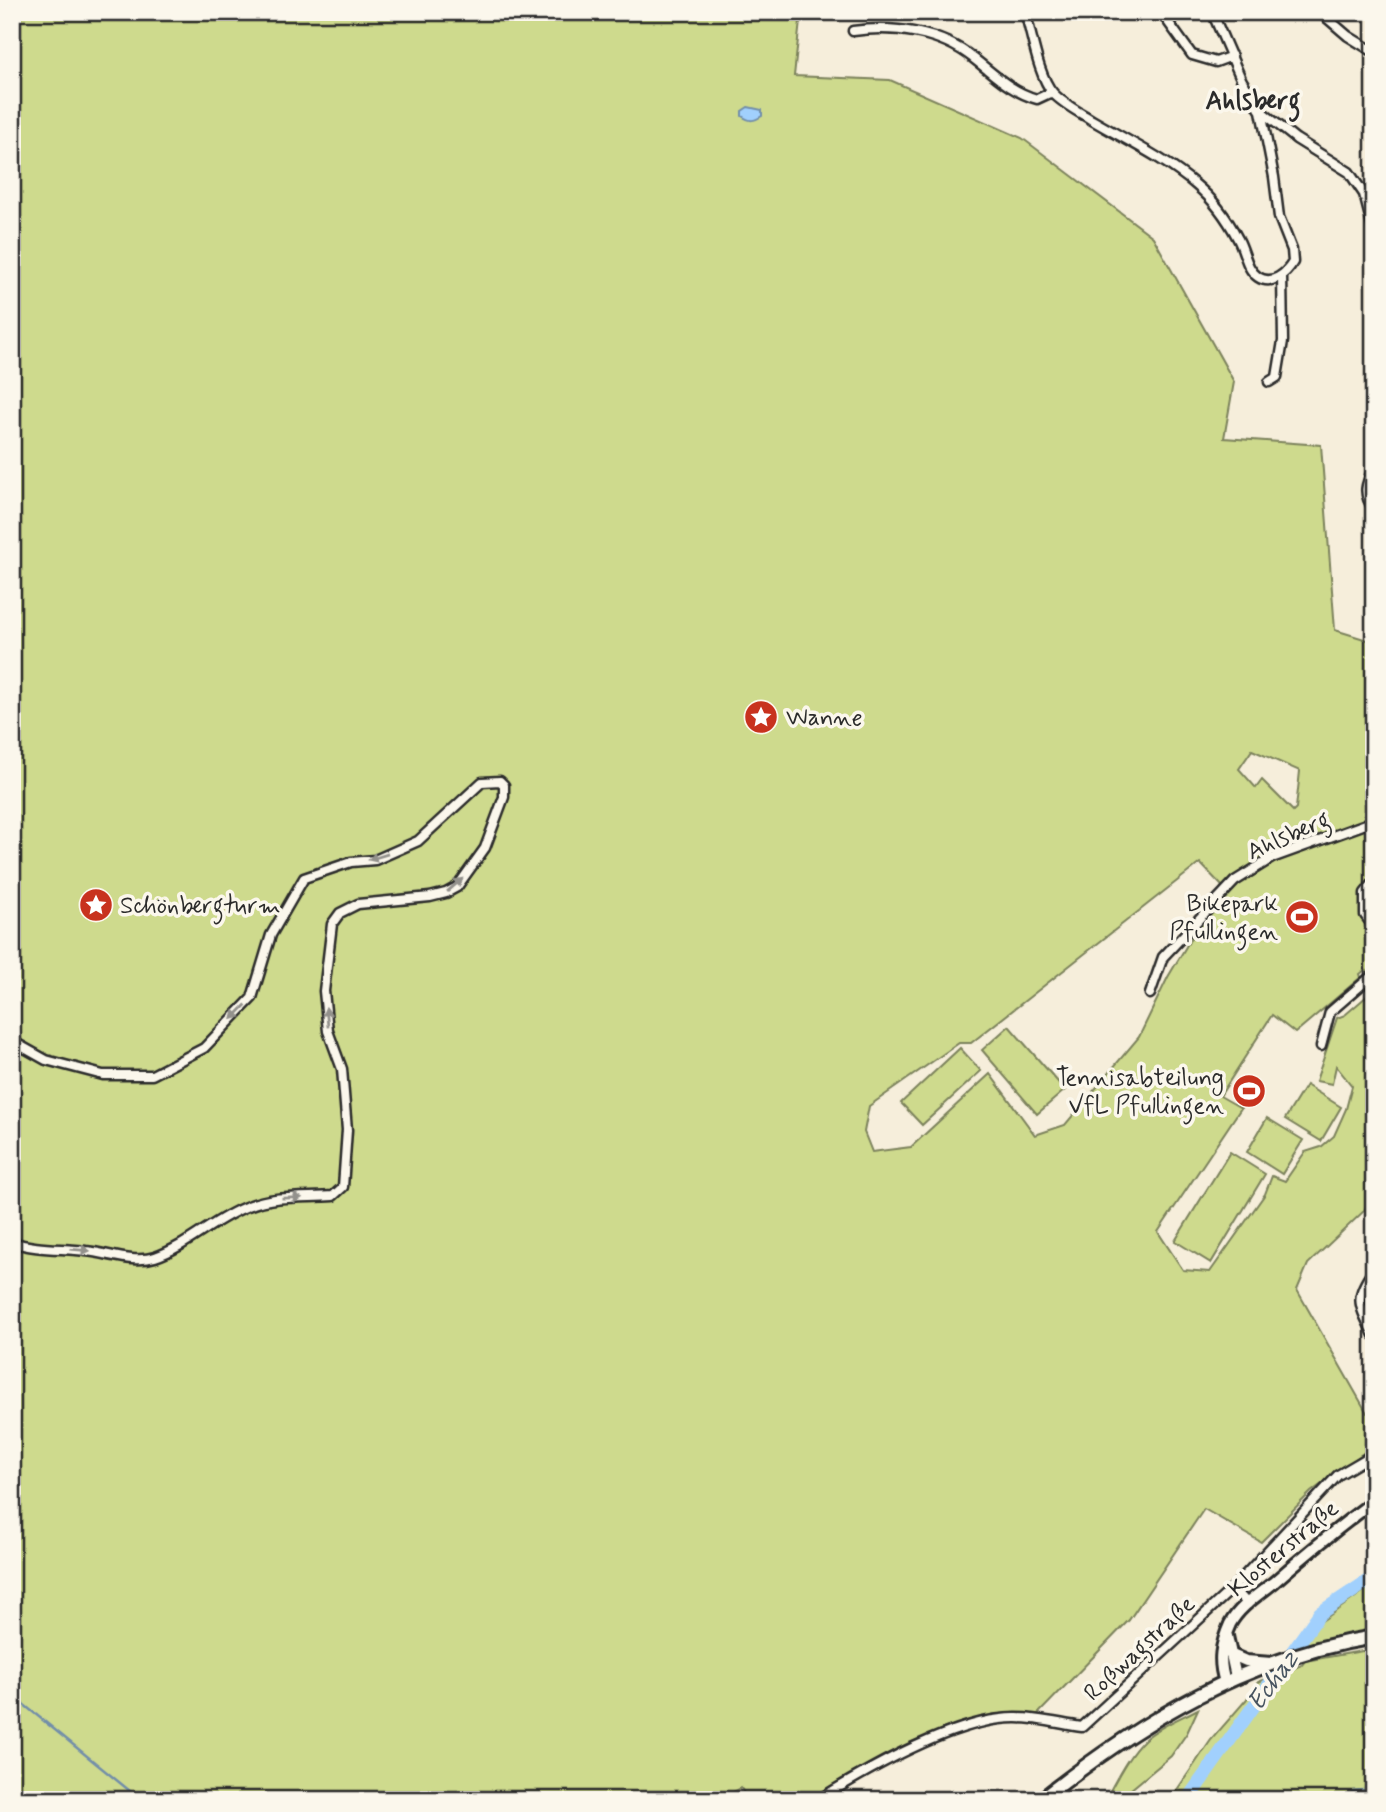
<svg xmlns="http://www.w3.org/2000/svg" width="1386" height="1812" viewBox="0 0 1386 1812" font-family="Mynerve,sans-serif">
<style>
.green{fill:#ceda8d;stroke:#7c825c;stroke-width:2;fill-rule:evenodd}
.water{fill:#a1d0fd;stroke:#728ea9;stroke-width:2}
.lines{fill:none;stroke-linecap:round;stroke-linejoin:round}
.stream{stroke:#728ea9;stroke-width:2.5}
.river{stroke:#a1d0fd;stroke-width:14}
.street-casing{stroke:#2b2b2b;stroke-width:13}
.secondary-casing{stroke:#2b2b2b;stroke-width:16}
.primary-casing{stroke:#2b2b2b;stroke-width:18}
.street{stroke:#fbf7ec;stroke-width:8}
.secondary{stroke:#fbf7ec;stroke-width:10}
.primary{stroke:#fbf7ec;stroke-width:12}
.oneway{fill:#93918c}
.labels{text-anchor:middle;stroke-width:7;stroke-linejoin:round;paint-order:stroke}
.poi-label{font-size:24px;fill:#2b2b2b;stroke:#fbf7ec;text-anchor:start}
.street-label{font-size:24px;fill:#2b2b2b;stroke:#fbf7ec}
.neighbourhood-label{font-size:26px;font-weight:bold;fill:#2b2b2b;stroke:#fbf7ec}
.water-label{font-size:26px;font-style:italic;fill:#485460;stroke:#fbf7ec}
</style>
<rect width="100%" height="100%" fill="#f6eedb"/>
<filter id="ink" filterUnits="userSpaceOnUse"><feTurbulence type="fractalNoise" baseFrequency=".0143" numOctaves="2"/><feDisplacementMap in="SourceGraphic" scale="14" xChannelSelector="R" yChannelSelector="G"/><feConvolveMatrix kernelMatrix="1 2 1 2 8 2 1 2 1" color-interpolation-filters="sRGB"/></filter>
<g filter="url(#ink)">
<!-- green -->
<path class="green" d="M12,12H801L794,76L890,80L1022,138L1153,237L1234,382L1224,438L1321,445L1335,630L1374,642V979L1365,970L1360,974L1361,977L1295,1033L1272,1015L1220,1096L1241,1108L1158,1232L1183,1270L1210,1272L1265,1194L1272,1176L1285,1181L1305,1152L1321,1147L1334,1136L1346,1109L1352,1086L1336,1066L1332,1084L1316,1081L1337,1018L1345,1015L1374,990V1191L1364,1211L1308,1264L1297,1290L1367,1413H1374V1445L1311,1492L1261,1542L1204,1509L1129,1620L1038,1714L1037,1720L993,1721L920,1744L818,1800H748L741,1788L718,1800H12ZM1252,750L1300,771L1296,808L1293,811L1262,780L1256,788L1239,769ZM1200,863L1222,886L1168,977L1139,1037L1065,1125L1035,1135L990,1074L911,1147L872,1152L864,1132L869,1106L959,1043H971Z
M1009,1026L1065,1090L1037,1114L982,1050Z
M960,1048L981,1071L922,1125L901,1103Z
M1306,1085L1341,1107L1321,1141L1285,1119Z
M1267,1118L1303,1140L1282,1174L1247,1152Z
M1230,1152L1265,1174L1211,1263L1175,1241Z
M1374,1584V1632L1304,1644L1316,1625Z
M1374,1649V1800H1170L1211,1740L1246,1700L1258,1682L1302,1665L1305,1661Z
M1198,1709L1187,1733L1171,1756L1118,1800H1105C1116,1780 1128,1755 1145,1739C1160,1726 1181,1718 1198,1709Z"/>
<!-- water -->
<path class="water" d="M748,107L762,110V116C754,121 750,122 742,116V111Z"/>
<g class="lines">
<!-- stream -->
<path class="stream" d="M12,1695L141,1800
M1343,1800L1353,1791L1374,1789"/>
<!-- river -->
<path class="river" d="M1187,1800L1320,1613L1374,1577"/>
<!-- street casing -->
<g class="street-casing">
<path id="street" d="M1025,12C1032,34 1038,76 1053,93C1063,104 1079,112 1092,120C1126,140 1166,159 1196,185C1214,200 1228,220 1238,239C1245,251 1246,269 1258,277C1272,286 1286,274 1293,262L1292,250L1279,217L1274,177L1261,111
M1161,12L1192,55L1216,62L1232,56
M1212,12L1242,81L1261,111L1296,139L1349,172L1364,194L1374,233
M1320,12L1348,36L1374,52
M853,31C894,25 941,32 973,58C994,74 1011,92 1037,99L1052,92
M1269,382L1277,377L1283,341L1282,275
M1374,467C1366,484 1362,494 1374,509
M1374,882L1365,893V915L1374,927
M1150,994L1163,957L1235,881L1272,858L1374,821
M12,1041L46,1060L103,1075H152L204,1048L252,998L271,935L304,878L351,862L375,860L418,841L482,782L500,781L504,785V797L485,848L457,887L446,893L430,897L358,904L340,913L332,924L324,991L328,1031L342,1069L347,1130L343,1187L333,1196C304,1198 275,1195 248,1206C215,1218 188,1246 155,1257C133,1264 108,1253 86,1251C62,1248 36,1250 12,1242
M1321,1046L1330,1012L1374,974
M1374,1270C1353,1298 1359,1305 1374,1335
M1233,1588L1248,1604
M818,1800C868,1769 957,1717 1017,1718C1039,1718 1061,1724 1082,1727L1233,1588L1338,1475L1374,1454"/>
</g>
<!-- secondary casing -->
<g class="secondary-casing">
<path id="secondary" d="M1227,1636L1236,1677
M1230,1654L1246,1661L1271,1663
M1225,1682C1218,1661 1221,1644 1230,1624C1239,1607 1258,1595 1273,1583C1306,1554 1339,1527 1374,1501"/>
</g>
<!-- primary casing -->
<g class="primary-casing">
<path id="primary" d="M1041,1800C1140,1721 1247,1657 1374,1637"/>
</g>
<!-- street -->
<use href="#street" class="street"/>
<!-- secondary -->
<use href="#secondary" class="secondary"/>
<!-- primary -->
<use href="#primary" class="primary"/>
</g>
<!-- one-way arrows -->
<defs><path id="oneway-solid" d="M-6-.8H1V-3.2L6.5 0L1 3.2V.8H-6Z" transform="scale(1.75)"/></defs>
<g class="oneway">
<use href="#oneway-solid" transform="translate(378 857) rotate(163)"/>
<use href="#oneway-solid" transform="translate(455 885) rotate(-41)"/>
<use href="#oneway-solid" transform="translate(239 1012) rotate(134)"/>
<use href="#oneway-solid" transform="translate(327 1017) rotate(-96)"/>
<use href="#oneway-solid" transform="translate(292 1198) rotate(-1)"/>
<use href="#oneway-solid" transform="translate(80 1250) rotate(5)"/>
</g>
</g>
<!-- icons -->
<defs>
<g id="sight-disc" transform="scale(1.75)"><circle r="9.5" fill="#c8321e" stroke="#fbf7ec"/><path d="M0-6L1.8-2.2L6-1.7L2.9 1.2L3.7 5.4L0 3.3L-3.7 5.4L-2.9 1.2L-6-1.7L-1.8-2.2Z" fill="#fff"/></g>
<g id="stadium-disc" transform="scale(1.75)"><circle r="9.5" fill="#c8321e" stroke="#fbf7ec"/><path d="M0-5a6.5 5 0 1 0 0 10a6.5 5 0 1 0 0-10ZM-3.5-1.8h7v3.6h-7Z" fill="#fff"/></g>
</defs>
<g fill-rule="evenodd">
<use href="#sight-disc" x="761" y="717"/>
<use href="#sight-disc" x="96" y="905"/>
<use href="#stadium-disc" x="1302" y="917"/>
<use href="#stadium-disc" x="1249" y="1091"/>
</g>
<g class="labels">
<!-- poi labels -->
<g class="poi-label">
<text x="786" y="725">Wanne</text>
<text x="1278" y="911" text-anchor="end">Bikepark<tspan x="1278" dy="28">Pfullingen</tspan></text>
<text x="120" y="913">Schönbergturm</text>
<text x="1224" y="1085" text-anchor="end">Tennisabteilung<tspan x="1224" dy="28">VfL Pfullingen</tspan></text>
</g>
<!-- street labels -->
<g class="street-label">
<text transform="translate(1288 835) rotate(-24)" y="8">Ahlsberg</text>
<text transform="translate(1283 1548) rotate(-40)" y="8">Klosterstraße</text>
<text transform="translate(1139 1648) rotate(-43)" y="8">Roßwagstraße</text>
</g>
<!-- neighbourhood labels -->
<g class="neighbourhood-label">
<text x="1253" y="109">Ahlsberg</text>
</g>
<!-- water labels -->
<g class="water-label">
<text transform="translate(1272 1680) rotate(-54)" y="9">Echaz</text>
</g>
</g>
<!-- margin -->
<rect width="1386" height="1812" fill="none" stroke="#fbf7ec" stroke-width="42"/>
<rect x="21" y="21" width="1344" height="1770" fill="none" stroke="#2b2b2b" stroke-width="2.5" filter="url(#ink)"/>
</svg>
